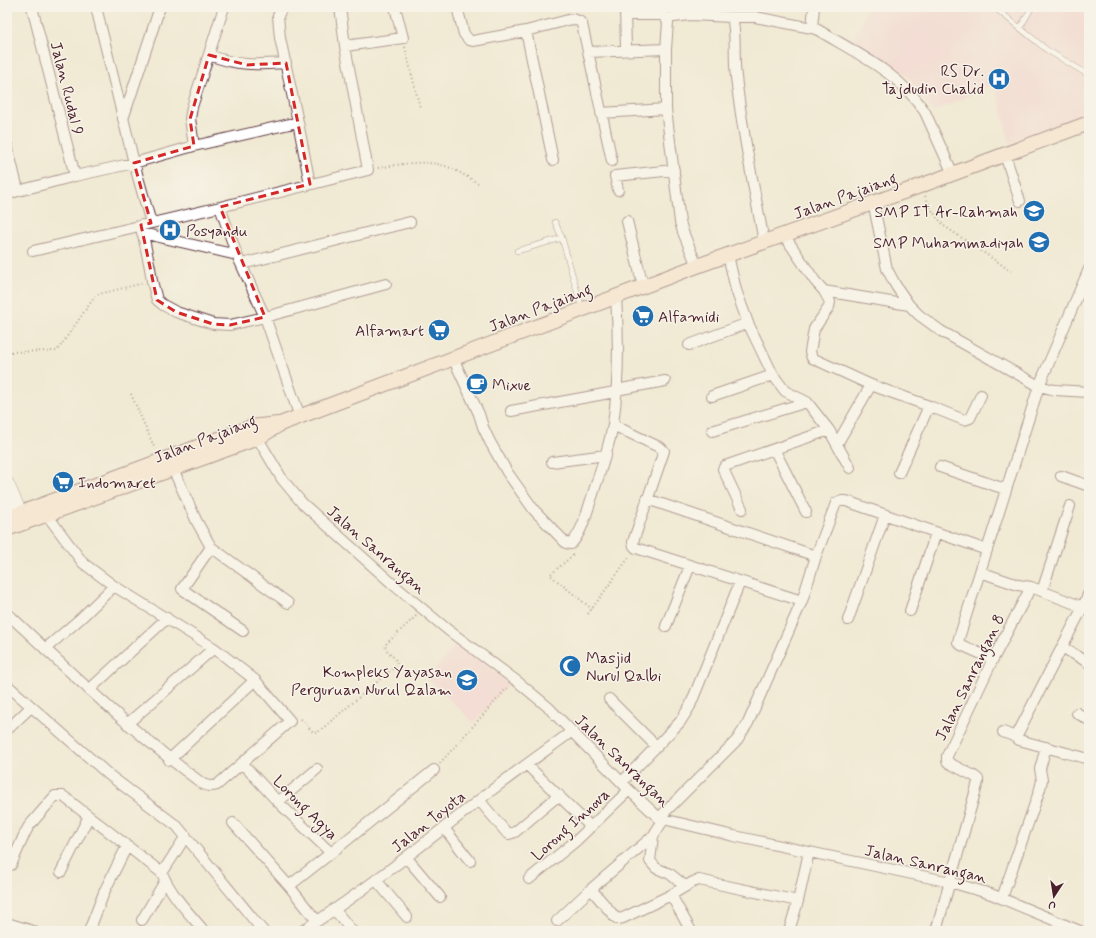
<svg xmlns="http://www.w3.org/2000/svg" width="1096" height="938" viewBox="0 0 1096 938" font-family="Mynerve,sans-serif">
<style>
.built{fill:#f7cfd4}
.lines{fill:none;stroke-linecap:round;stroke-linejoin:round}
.service-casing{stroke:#633d44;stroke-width:6}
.minor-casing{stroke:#633d44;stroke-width:12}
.tertiary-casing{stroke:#633d44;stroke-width:14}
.secondary-casing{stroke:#633d44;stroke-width:16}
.path{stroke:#633d44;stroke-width:2;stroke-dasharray:1 3;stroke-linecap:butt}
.service{stroke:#fff;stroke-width:5}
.minor{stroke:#fff;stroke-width:10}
.tertiary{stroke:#fff;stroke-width:13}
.secondary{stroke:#fce5d0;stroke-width:14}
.marked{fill:none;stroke:#d62828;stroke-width:3;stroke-dasharray:8 5;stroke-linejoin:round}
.labels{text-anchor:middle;stroke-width:3;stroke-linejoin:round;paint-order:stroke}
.poi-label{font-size:16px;fill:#4a1f2b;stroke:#f7f3e8;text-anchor:end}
.street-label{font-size:16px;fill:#4a1f2b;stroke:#f7f3e8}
</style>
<rect width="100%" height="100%" fill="#f7f3e8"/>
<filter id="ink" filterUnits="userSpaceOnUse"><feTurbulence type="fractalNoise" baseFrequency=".025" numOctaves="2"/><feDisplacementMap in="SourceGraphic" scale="8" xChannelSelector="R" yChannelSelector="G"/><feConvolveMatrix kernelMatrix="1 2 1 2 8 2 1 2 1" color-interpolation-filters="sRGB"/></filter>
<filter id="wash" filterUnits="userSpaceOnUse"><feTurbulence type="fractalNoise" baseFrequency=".012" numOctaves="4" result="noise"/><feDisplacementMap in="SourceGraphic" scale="16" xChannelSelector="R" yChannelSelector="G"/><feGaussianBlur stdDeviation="0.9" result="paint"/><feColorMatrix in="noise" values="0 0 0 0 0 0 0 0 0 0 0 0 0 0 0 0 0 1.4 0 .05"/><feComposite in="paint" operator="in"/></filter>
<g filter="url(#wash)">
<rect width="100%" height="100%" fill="#f0ead4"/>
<!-- built -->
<path class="built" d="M868,7H1089V114L1010,144L994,84L933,112L906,75L851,41L862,23Z
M458,642L509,683L474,723L427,678Z"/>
</g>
<g filter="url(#ink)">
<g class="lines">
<!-- service casing -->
<g class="service-casing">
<path id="service" d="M994,7L1047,50L1089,75
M1020,28L1032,7
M555,222L562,238L582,309
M517,251L562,238"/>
</g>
<!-- minor casing -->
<g class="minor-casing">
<path id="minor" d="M32,7L75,176
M96,7L134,163L151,223
M282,7L278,16L280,38L298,122L310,184
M457,7L464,34L469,40L473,41L526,31L572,19L579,21L582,24L612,161
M625,7L626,50
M814,7L812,28L818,30C856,53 900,73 925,112L953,174
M625,15H663L668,22L666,49V109L680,222L683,232L697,266
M732,17H755L812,28
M666,18L690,15L732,17C737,36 733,57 736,77C742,132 754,187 764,242
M526,31L553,160
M345,46L403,38L395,7
M588,52L666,49
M209,55C238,66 255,65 286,63
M601,113L666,109
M123,119L160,7
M7,145L18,190
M194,146L190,119L192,107L224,7
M1005,155L1020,201
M618,190L615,176L674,170
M7,194L75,176L134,163L194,146L298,122
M873,202L887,269L896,286L909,305L919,315L941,331L1039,386L1055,390L1089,392
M220,207L237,255L265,317L300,417
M627,221L643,286
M141,225L150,268L152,281L157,300L163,305L176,312L213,324L230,325L265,317L386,284
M142,233L237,255
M784,235L815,281L824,291L830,302L829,307L825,313L814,329L810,352L812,358L871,385L929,406L964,420L970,418L981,395
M33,251L220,207L368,170L345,46L340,7
M728,255L736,290L748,323L773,375L785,391L807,402L829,430L850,468
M242,264L410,222
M824,291L909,305
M689,345L748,323
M453,358L479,414L483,427L490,442L507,472L534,510L566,543L571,544C583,531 587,511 593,494C600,471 609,448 613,424C619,382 619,340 616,297
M616,390L665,381
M712,396L773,375
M511,411L615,392
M613,425L661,448L664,451L633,542L634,546L636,548L802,601
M712,431L807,402
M254,432L282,479L302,503L395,586L448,630L518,682L548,707L629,790L659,818L734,836L950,882L991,894L1080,931
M837,444L871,385
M774,449L806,512
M552,462L606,455
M940,467L1005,489
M173,469L197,522L211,547L288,603
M899,473L929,406
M1061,476L1089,486
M647,499L816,556
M742,509L723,469L725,466L829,430
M211,547L182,589L243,631
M980,572L1018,585L1031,587L1083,607L1062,647L1089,663
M1042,591L1070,506
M1083,607L1089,592
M910,611L936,533
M7,613C71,673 132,732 203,784C208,786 211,787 217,785L290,721L255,680L214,648L114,586L83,563L47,515
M848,620L885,515
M666,626L690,566
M1062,647L1016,737L1019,740L1089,759
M45,649L81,618L114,586
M993,659L961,645L958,642L959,638L1039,386L1089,269
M7,685L109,775L177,826L263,931
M89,690L167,618
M609,699L657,747
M1077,713L1089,720
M127,724L214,648
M7,730L31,707
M1003,732L1016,737
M169,760L255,680
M242,763L278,802L331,853L289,886
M527,765L591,827
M622,782L680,722L690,706L740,582
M479,800L506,832L509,834L515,832L559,795
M278,802L317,769
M659,818L737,740L748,723L802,601L816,556L836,503L840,501H846L987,550
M664,819L653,836L650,861L656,868L670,874L685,886
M233,823L289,886L317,921
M444,828L470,861
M331,853L434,770
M406,857L440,897
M11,865L25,833L29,826L55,796H63L162,873C171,895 189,913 204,931
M61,872L89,816
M162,873L186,836
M529,879L577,840L629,790
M376,880L407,917
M591,889L653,836
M671,895L691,931
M1002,898L1040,789L1042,780L1040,769L1046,747
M334,909L352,931
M142,920L165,881
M557,921L591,889L615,917L618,919L623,918L671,895L693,882L699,880L798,901L809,852
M7,923L33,931
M89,931L105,890L127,846
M302,931C363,892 421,846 478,801C508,777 540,755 571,732
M789,931L798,901
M936,931L978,782V779L974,776L949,763L947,761V756L993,659L1031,587"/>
</g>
<!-- tertiary casing -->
<g class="tertiary-casing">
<path id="tertiary" d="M7,483L25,523"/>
</g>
<!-- secondary casing -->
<g class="secondary-casing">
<path id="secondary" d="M7,518L251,427L278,424
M7,529L258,438L280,424L697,266L920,186L1089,123"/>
</g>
<!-- path -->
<path class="path" d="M405,47L420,108
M378,168C403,164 429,158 453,169C462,173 470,179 478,183
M925,196L933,212L944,226L1011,271
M7,352L57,351L96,295L143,283
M131,394L155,449
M573,555L550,575L592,609
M588,614L630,556
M301,719L313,732L317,733L396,666L397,662C394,656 386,652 385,645L416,616
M440,763L508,687"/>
<!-- service -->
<use href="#service" class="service"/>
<!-- minor -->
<use href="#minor" class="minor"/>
<!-- tertiary -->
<use href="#tertiary" class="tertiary"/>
<!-- secondary -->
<use href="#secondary" class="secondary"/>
</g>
</g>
<!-- marked area -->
<path d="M0 0H1096V938H0ZM209,55L247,65L286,63L310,184L220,207L265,317L230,325L213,324L176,312L157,300L141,225L151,223L134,163L194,146L190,119Z" fill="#f0ead4" fill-opacity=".55" fill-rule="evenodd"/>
<path class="marked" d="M209,55L247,65L286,63L310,184L220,207L265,317L230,325L213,324L176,312L157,300L141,225L151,223L134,163L194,146L190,119Z"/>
<!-- icons -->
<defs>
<g id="hospital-disc" transform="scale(1.15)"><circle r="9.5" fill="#1f6fb2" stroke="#f7f3e8"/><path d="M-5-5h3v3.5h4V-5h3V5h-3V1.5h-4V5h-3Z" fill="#fff"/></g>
<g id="school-disc" transform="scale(1.15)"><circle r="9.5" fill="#1f6fb2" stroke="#f7f3e8"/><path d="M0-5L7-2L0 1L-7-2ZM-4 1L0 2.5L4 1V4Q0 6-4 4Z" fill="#fff"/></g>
<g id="supermarket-disc" transform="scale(1.15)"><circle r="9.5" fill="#1f6fb2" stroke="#f7f3e8"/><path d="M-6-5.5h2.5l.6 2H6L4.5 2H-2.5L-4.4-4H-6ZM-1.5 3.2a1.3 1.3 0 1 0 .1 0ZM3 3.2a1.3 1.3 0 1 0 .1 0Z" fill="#fff"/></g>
<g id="cafe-disc" transform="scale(1.15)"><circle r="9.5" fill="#1f6fb2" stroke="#f7f3e8"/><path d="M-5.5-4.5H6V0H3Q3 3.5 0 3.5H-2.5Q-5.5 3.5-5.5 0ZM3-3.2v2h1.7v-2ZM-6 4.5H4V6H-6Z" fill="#fff"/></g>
<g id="mosque-disc" transform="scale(1.15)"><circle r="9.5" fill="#1f6fb2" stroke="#f7f3e8"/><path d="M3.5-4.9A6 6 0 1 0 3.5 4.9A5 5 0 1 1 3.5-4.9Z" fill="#fff"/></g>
</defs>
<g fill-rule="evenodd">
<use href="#hospital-disc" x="999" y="79"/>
<use href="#school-disc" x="1034" y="211"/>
<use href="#hospital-disc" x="170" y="230"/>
<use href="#school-disc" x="1039" y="242"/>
<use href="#supermarket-disc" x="643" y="316"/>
<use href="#supermarket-disc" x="439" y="330"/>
<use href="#cafe-disc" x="477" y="384"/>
<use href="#supermarket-disc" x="63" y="482"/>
<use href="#mosque-disc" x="570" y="666"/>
<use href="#school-disc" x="467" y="680"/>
</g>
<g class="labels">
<!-- poi labels -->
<g class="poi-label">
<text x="984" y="76">RS Dr.<tspan x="984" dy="18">Tajdudin Chalid</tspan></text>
<text x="1018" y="217">SMP IT Ar-Rahmah</text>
<text x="186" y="236" text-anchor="start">Posyandu</text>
<text x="1024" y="248">SMP Muhammadiyah</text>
<text x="658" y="322" text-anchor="start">Alfamidi</text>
<text x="424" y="336">Alfamart</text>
<text x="492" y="390" text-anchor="start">Mixue</text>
<text x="78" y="488" text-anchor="start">Indomaret</text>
<text x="586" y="663" text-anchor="start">Masjid<tspan x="586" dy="18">Nurul Qalbi</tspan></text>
<text x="452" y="677">Kompleks Yayasan<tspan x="452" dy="18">Perguruan Nurul Qalam</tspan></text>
</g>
<!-- street labels -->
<g class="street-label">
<text transform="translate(68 88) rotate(76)" y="6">Jalan Rudal 9</text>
<text transform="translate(845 195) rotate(-20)" y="6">Jalan Pajaiang</text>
<text transform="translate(540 307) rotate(-21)" y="6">Jalan Pajaiang</text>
<text transform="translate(205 438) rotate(-21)" y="6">Jalan Pajaiang</text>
<text transform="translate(377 549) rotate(41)" y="6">Jalan Sanrangan</text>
<text transform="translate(969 677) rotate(-64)" y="6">Jalan Sanrangan 8</text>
<text transform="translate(623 760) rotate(44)" y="6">Jalan Sanrangan</text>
<text transform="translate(306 807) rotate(45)" y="6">Lorong Agya</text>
<text transform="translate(428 821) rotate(-38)" y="6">Jalan Toyota</text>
<text transform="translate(570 824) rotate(-42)" y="6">Lorong Innova</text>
<text transform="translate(926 863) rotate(13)" y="6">Jalan Sanrangan</text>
</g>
</g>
<!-- margin -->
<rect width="1096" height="938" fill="none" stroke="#f7f3e8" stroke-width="24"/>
<!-- north arrow -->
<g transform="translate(1054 896) rotate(192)" stroke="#f7f3e8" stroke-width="3" paint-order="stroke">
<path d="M0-3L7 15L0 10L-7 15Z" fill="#4a1f2b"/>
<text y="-6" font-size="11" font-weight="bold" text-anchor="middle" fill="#4a1f2b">U</text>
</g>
</svg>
